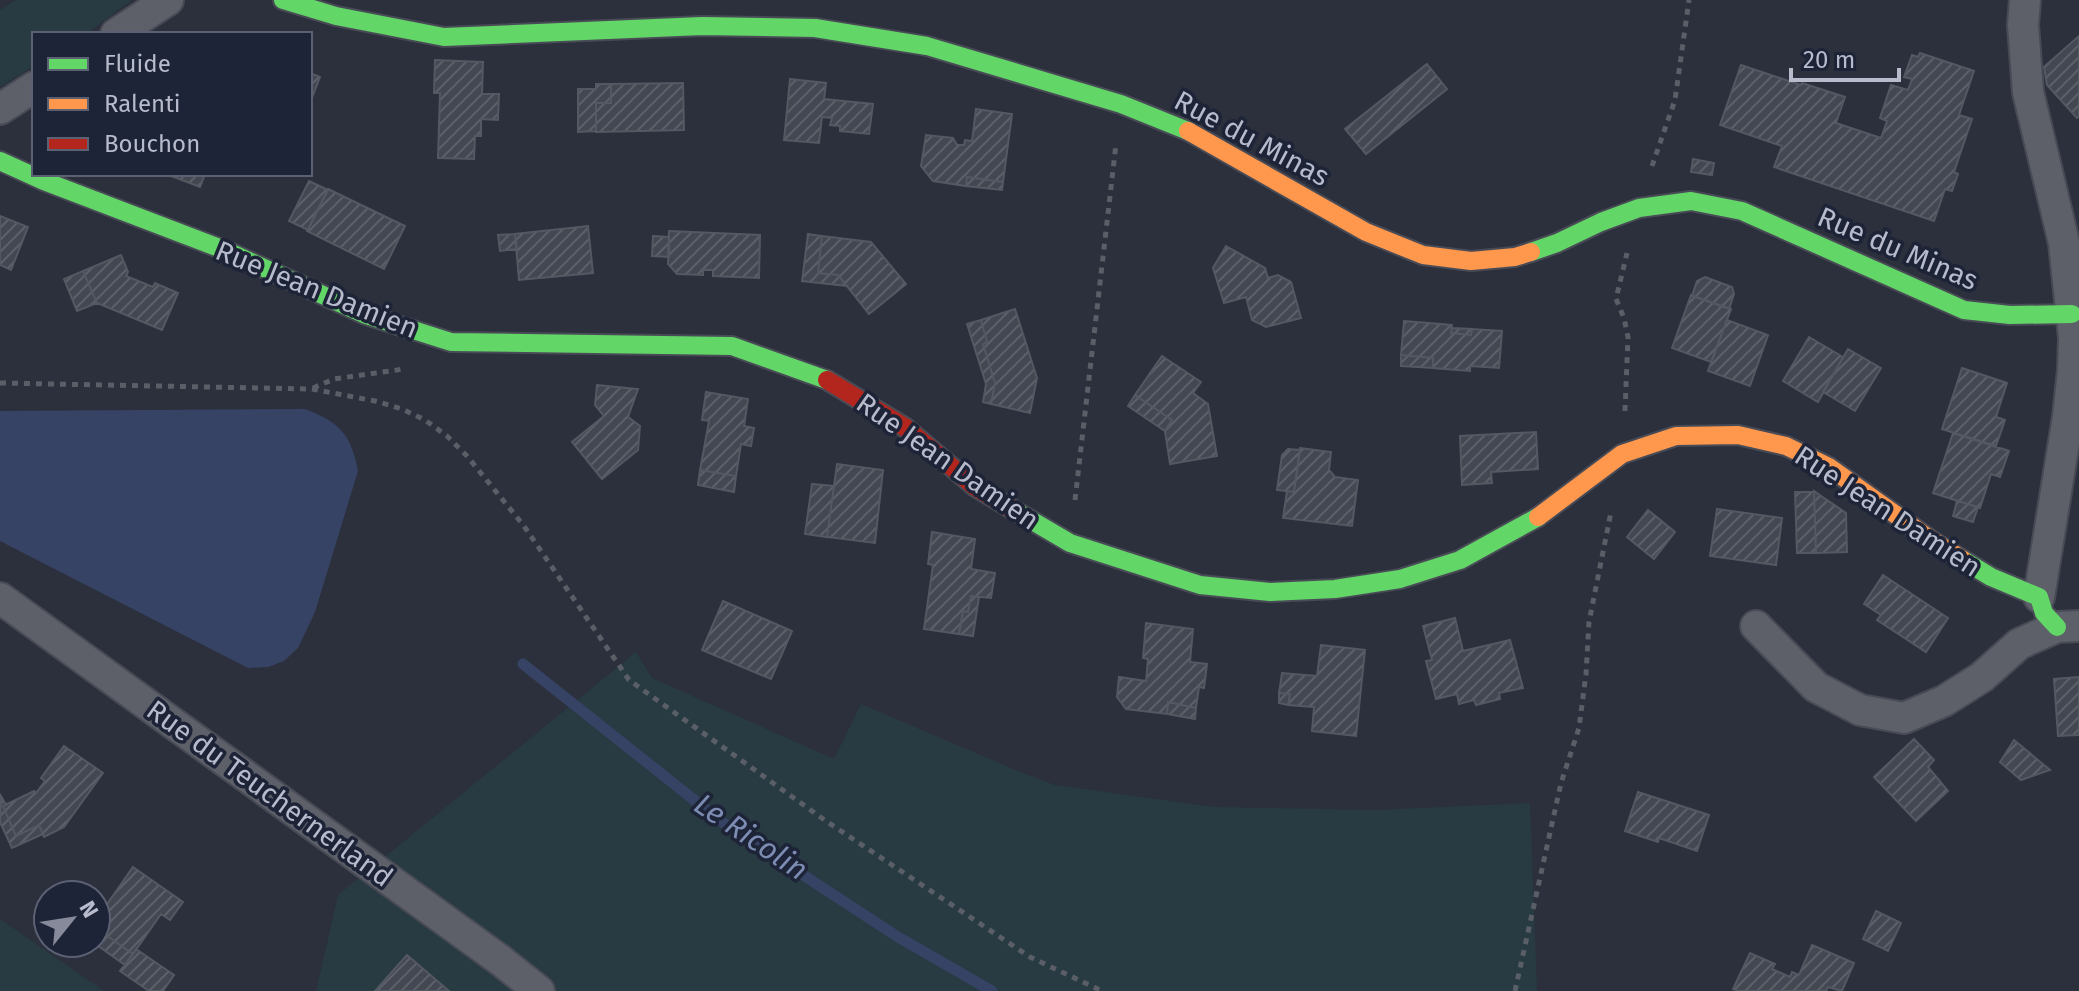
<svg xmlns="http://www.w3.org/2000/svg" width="2079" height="991" viewBox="0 0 2079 991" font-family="'Fira Sans',sans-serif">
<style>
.grass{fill:#283a42}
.water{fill:#374365}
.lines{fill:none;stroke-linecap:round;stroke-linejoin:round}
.stream{stroke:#374365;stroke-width:11}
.building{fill:url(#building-hatch);stroke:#545863;stroke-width:2}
.street-casing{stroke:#484b55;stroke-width:34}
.fast-casing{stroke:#484b55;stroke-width:22}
.slow-casing{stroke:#484b55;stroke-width:22}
.jam-casing{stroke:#484b55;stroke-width:22}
.path{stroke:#5a5e66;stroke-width:5;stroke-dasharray:6 6;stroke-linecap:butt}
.street{stroke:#5d6069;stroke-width:30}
.fast{stroke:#63d668;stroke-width:18}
.slow{stroke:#ff974d;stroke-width:18}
.jam{stroke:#b3261e;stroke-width:18}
.labels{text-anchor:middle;stroke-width:7;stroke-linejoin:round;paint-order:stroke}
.street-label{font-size:28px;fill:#b7bbcc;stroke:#1e2437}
.water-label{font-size:30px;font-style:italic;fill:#7d8cb3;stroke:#1e2437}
</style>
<defs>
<pattern id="building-hatch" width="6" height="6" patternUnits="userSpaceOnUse" patternTransform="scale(2)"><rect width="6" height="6" fill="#434751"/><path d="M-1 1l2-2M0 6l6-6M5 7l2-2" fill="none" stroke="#5c6069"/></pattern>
</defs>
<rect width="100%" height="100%" fill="#2b303c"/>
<!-- grass -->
<path class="grass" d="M16,0H132L86,34H34V66L0,87V10Z
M636,652L652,678L834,759L861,704L1013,769L1055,785L1214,807L1376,810L1530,803L1537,991H316L338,895Z
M0,919L104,991H0Z"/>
<!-- water -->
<path class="water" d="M305,409C340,422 351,435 358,471L315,612L298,648L284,661L268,667L248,668L0,541V411Z"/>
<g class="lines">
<!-- stream -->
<path class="stream" d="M523,664L722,822L898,937L992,991"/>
</g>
<!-- building -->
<path class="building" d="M2079,36V117L2077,118L2047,85L2044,67Z
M1920,53L1974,71L1959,115L1972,119L1954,172L1958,174L1952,191L1945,189L1934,221L1774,167L1782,146L1720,125L1741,65L1801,85L1802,83L1845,97L1836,123L1881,138L1887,121L1880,118L1891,85L1908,90L1912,79L1904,77L1912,55L1918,57Z
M435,60L483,62L482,94H499L498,120L481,119V136H475L474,159L438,158L440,93H434Z
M1427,64L1447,89L1366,154L1345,129Z
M310,73L320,77L310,103Z
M790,79L826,83L824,99L873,104L869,134L840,131V126L830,125L832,118L822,117L819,143L784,140Z
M683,83L684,130L596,132V103H611V84Z
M596,84H611V103H596V131L578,132V89H596Z
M976,109L1012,114L1003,182L967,177L966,186L933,181L921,166L926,135L953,138L957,145H964L965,140L972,141Z
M1693,159L1714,163L1712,175L1691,172Z
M166,174H205L200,187Z
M967,177L1003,182L1002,190L966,186Z
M309,181L328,190L308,230L289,221Z
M328,189L405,226L384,269L307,231Z
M0,216L28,227L11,270L0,265Z
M588,226L593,273L519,280L515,234Z
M669,231L760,235L759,278L713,276V270H703V275L677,274L668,264Z
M515,234L517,249L500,251L498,235Z
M808,234L822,236L818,273L838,275L847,286L802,281Z
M653,236L669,237V257L652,256Z
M822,236L871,242L906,284L869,314L838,275L818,273Z
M1226,246L1265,268L1268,278L1278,275L1291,282L1301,318L1266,327L1252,320L1246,297L1224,303L1213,268Z
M121,255L128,272L126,276L153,287L155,283L178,293L162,330L97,303L83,271Z
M83,271L97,303L77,311L64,279Z
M1705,277L1732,287L1734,294L1729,309L1692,296L1697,281Z
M1691,295L1731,309L1711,362L1672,348Z
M1015,309L1037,378L1030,413L991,404L995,383L983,344L987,342L981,320Z
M981,320L987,342L983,344L995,383L991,404L983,402L986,384L967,324Z
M1727,320L1768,335L1750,386L1708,371Z
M1404,321L1452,325L1451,333L1471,335L1472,329L1502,331L1499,368L1470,366V371L1433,368V358L1401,355Z
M1452,328L1472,329L1471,335L1451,333Z
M1809,337L1843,357L1818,402L1783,381Z
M1848,349L1881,368L1855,411L1823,392Z
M1401,355L1433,358V368L1401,366Z
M1162,356L1201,382L1193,393L1208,404L1217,456L1170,464L1165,431L1172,420L1135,395Z
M1962,368L2007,383L1996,417L2005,420L1996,446L1942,429Z
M597,385L638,389L628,417L640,426L638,450L602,479L572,442L604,416L595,405Z
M706,392L748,399L744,426L754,428L751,446L741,444L736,476L700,470L709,421L702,420Z
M1135,395L1172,420L1165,431L1128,406Z
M1536,432L1538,469L1491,472L1492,483L1462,485L1460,436Z
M1953,433L2009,451L2000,477L1991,474L1980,508L1933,493Z
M1300,448L1331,452L1329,470L1335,477L1358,480L1352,526L1283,518L1287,491L1294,492Z
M1288,449L1300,450L1294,492L1277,490L1282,455Z
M837,464L883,470L875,543L827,537Z
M700,470L736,476L734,492L698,485Z
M812,484L834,486L827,537L805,534Z
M1814,491L1846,513L1847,552L1816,553Z
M1795,492H1814L1816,553H1797Z
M1957,501L1978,507L1973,522L1953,516Z
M1717,509L1782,518L1776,565L1710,556Z
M1648,510L1675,532L1654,559L1627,537Z
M932,532L975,539L971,569L995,573L991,598L971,596L968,612L963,611L959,634L924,629L933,565L928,564Z
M1883,575L1948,618L1926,652L1877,620L1881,615L1864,604Z
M971,596L979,597L973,636L959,634L963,611L968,612Z
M723,601L792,631L771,679L702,650Z
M1455,618L1463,651L1510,640L1523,688L1499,693L1500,699L1476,705L1474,700L1459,704L1457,694L1436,699L1426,661L1432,660L1423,626Z
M1146,623L1193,629L1190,662L1207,664L1204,688L1199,687L1196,708L1168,702L1167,714L1126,709L1117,697L1119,677L1146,681L1148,659L1143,658Z
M1321,645L1365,650L1356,736L1312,731L1314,707L1288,705L1290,694L1279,693L1282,673L1317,676Z
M2079,677V735L2058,736L2054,679Z
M1279,693L1290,694L1288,705L1279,703Z
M1168,702L1196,708L1195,719L1167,714Z
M1914,739L1934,760L1928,767L1948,791L1916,821L1874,777Z
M2014,740L2050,770L2021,780L2000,762Z
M64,746L103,773L64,827L44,837L39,825L16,836L3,806L34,791L36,793L45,781L41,778Z
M1638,792L1709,815L1697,851L1659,838L1658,842L1625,831Z
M1,796L6,805L3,806L16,836L39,825L43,834L12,848L0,822Z
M133,867L183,902L170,920L161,914L133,954L96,928V920Z
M1876,911L1901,923L1888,951L1863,939Z
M96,928L133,954L125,965L94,943H96Z
M1812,945L1854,963L1842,991L1828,987L1826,991H1738L1733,989L1750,953L1775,964L1772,969L1790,977L1792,972L1799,975Z
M136,949L174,975L163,991H149L120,971Z
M407,955L449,991H375Z"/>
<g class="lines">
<!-- street casing -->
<g class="street-casing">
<path id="street" d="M2025,0L2023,25L2028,92L2064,243L2074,338L2073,370L2068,417L2039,597
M116,34L168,0
M0,109L34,87
M0,598L500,960L539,991
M1756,626L1816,687L1860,710L1904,718L1944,701L1982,677L2019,644L2057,627L2079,626"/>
</g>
<!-- fast casing -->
<g class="fast-casing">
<path id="fast" d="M283,0L336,16L444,37L702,26L815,28L927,46L1121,104L1188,131
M0,161L44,181L227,251L366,315L451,342L732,346L827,380
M1531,252L1557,243L1601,222L1639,208L1691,201L1742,211L1964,310L2010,315L2072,314
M1012,509L1070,543L1200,585L1270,592L1335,589L1400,579L1460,560L1538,517
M1963,560L1991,577L2039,597L2044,613L2057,627"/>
</g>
<!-- slow casing -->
<g class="slow-casing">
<path id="slow" d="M1188,131L1366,232L1423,255L1471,261L1515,257L1531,252
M1538,517L1622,454L1676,436L1738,435L1786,446L1829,467L1931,540L1963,560"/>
</g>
<!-- jam casing -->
<g class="jam-casing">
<path id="jam" d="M827,380L906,428L974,486L1012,509"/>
</g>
<!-- path -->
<path class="path" d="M1652,166L1675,100L1689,0
M0,383L312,389L375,401L402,409L425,420L447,436L467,456L524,526L629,680L826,821L1030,957L1102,991
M313,388L334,379L404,369
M1625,411L1628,337L1624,318L1616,299L1627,253
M1075,500L1116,144
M1515,991L1561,783L1579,728L1586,674L1589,622L1611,512"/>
<!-- street -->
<use href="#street" class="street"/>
<!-- fast -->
<use href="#fast" class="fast"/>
<!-- slow -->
<use href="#slow" class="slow"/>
<!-- jam -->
<use href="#jam" class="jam"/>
</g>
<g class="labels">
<!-- street labels -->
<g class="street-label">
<text transform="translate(1252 138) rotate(28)" y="10">Rue du Minas</text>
<text transform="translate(1898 248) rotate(23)" y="10">Rue du Minas</text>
<text transform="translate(317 289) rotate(22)" y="10">Rue Jean Damien</text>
<text transform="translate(948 461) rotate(35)" y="10">Rue Jean Damien</text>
<text transform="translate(1888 511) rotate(33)" y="10">Rue Jean Damien</text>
<text transform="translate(270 793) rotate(36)" y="10">Rue du Teuchernerland</text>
</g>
<!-- water labels -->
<g class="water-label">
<text transform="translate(751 837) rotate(34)" y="10">Le Ricolin</text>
</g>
</g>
<!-- legend -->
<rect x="32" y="32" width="280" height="144" fill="#1e2437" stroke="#5b6073" stroke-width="2"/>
<rect x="48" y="58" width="40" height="12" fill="#63d668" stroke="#5b6073" stroke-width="2"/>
<text x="104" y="72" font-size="24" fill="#b7bbcc">Fluide</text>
<rect x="48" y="98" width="40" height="12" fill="#ff974d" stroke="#5b6073" stroke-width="2"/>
<text x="104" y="112" font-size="24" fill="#b7bbcc">Ralenti</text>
<rect x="48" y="138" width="40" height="12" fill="#b3261e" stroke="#5b6073" stroke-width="2"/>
<text x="104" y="152" font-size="24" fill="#b7bbcc">Bouchon</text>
<!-- north arrow -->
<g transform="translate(72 919) rotate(60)"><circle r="38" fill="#1e2437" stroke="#5b6073" stroke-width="2"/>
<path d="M0-6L14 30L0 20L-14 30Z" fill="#868a9a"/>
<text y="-12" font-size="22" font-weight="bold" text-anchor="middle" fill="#b7bbcc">N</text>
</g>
<!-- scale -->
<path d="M1791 68v12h108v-12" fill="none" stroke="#b7bbcc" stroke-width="4"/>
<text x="1803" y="68" font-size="24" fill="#b7bbcc" stroke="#1e2437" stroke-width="6" paint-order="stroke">20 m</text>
</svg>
